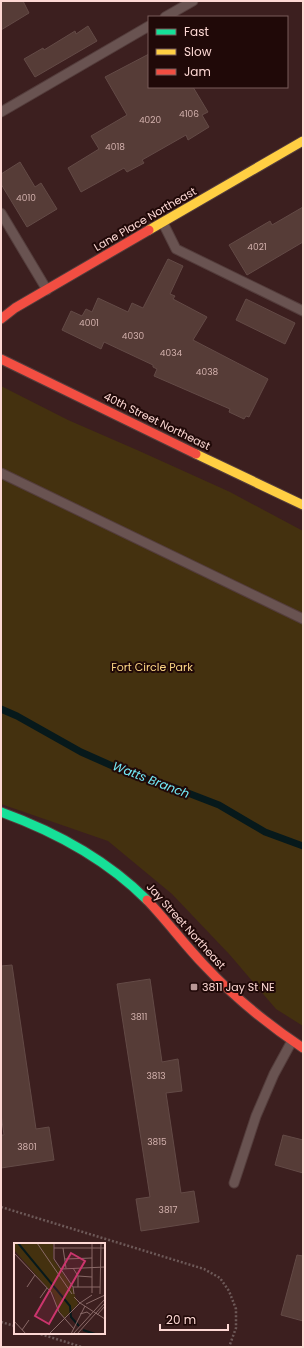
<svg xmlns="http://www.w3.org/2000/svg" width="304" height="1348" viewBox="0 0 304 1348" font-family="Poppins,sans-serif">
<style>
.green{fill:#44310f}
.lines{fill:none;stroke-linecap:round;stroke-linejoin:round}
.stream{stroke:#07191b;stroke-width:7}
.building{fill:#563c37;stroke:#634a46}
.lane-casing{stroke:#543d3c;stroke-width:11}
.fast-casing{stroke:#543d3c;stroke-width:11}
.slow-casing{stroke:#543d3c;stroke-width:11}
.jam-casing{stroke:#543d3c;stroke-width:11}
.path{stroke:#6d5958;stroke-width:2.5;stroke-dasharray:2 2;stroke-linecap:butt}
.lane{stroke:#695351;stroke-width:9}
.fast{stroke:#16e098;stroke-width:9}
.slow{stroke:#ffcf43;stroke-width:9}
.jam{stroke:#f24e42;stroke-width:9}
.poi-dot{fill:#b99795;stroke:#200908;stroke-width:1.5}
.labels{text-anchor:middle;stroke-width:4;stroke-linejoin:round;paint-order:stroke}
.number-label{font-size:9px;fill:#d3b1ad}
.street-label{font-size:11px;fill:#fdd8d4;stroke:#200908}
.park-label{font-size:11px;fill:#fbd584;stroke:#200908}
.poi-label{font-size:11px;fill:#fdd8d4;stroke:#200908;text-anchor:start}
.water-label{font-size:12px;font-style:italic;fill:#73eaf7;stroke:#200908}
.inset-river{fill:none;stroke:#07191b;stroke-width:2}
.inset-road{fill:none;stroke:#896967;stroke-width:1}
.view{fill:#cb356d;fill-opacity:0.15;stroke:#cb356d;stroke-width:2}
.inset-edge{fill:none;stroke:#fdd8d4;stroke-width:2}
</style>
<rect width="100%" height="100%" fill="#3c1f1f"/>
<!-- green -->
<path class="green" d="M1,386L68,420L137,450L230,492L303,531V1026L276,1009L230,955L172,894L108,841L1,804Z"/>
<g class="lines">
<!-- stream -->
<path class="stream" d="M1,709L17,716L81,752L126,772L175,788L219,805L265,832L303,846"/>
</g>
<!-- building -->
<path class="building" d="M1,1H23L29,13L1,30Z
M88,26L97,41L35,77L24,59L43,48L44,50L75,31L76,34Z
M149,54V87H193L208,112L202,115L209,127L188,140L186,135L142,160L144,163L127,172L124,168L81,192L68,168L99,149L91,136L127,115L105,77Z
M20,162L35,187L41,183L57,209L27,227L1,184V174Z
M303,207V242L247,275L229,245L270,221L272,225Z
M168,259L183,266L170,294L175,296L173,299L207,317L193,340L268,379L249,417L246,416L244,419L229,412L230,409L154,376L157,369L153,367V365L121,350L104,342L101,349L62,330L71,311L82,316L86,309L92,312L98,298L128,312L132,303L143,308Z
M246,299L295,323L285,344L236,320Z
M12,965L36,1129L49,1127L54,1160L1,1168V1135H4L1,1114V966Z
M150,979L162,1062L178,1059L182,1091L166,1093L181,1193L194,1191L199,1222L141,1231L136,1199L150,1197L117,984Z
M283,1135L303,1140V1173L275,1165Z
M297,1255L303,1256V1321L281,1315Z"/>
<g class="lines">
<!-- lane casing -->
<g class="lane-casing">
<path id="lane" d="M165,17L193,1
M1,112L149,26
M1,213L47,290
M163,223L176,249L303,311
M1,473L303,619
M234,1183L256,1116L274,1074L292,1041"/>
</g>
<!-- fast casing -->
<g class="fast-casing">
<path id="fast" d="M1,812C56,832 106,859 147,900"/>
</g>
<!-- slow casing -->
<g class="slow-casing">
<path id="slow" d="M149,230L303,141
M196,454L303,505"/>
</g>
<!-- jam casing -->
<g class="jam-casing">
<path id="jam" d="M1,319L15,308L149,230
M1,359L196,454
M147,900C167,921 184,944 204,965C234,997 267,1024 303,1048"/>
</g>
<!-- path -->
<path class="path" d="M1,1207L204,1269L220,1278L229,1291L236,1309V1328L229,1347
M1,1322L15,1326
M37,1333L82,1347"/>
<!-- lane -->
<use href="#lane" class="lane"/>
<!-- fast -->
<use href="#fast" class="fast"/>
<!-- slow -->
<use href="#slow" class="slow"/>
<!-- jam -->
<use href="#jam" class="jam"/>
</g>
<!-- markers -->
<rect class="poi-dot" x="190" y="983" width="8" height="8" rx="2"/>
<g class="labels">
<!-- number labels -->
<g class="number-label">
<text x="189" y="117">4106</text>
<text x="150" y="123">4020</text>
<text x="115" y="150">4018</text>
<text x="26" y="201">4010</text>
<text x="257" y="250">4021</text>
<text x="89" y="326">4001</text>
<text x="133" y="339">4030</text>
<text x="171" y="356">4034</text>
<text x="207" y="375">4038</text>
<text x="139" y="1020">3811</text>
<text x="156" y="1079">3813</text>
<text x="157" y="1145">3815</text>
<text x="27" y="1150">3801</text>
<text x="168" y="1213">3817</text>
</g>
<!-- street labels -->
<g class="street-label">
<text transform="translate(145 219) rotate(-30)" y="4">Lane Place Northeast</text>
<text transform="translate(157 421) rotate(26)" y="4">40th Street Northeast</text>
<text transform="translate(186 926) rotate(48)" y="4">Jay Street Northeast</text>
</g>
<!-- park labels -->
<g class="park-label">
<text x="152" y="671">Fort Circle Park</text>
</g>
<!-- poi labels -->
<g class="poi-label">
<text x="202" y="991">3811 Jay St NE</text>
</g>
<!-- water labels -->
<g class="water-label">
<text transform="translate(151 780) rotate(21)" y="4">Watts Branch</text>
</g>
</g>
<!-- overview -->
<g transform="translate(14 1243)">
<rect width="91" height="91" fill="#3c1f1f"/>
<path d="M0,0H39V16L58,44L64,61L50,75L43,64L40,52L0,7Z" fill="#44310f"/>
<path class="inset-river" d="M4,0L56,63L57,74L65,83M69,87L81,91"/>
<path class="inset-road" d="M23,0L58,51M40,0V16L59,44L60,51M78,0V50M40,5H91M49,5L52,25M0,10L37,49L45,69L60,86M51,16L78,15M59,25L64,33V44M47,26L91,24M64,33L78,34M13,44L21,32M59,44H86M86,51L87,0M78,52L66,60L91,76M26,55L33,45M72,61L91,52M66,71L73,69L77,72M83,72L91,63M0,78L12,91M8,87L15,77M35,91L66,60L60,54M57,91L71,63M59,91L91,56M63,91L91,60"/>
<path class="view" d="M57,10L71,18L35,81L21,73Z"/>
<rect width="91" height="91" class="inset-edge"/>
</g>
<!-- border -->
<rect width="304" height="1348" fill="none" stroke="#fdd8d4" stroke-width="4"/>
<!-- legend -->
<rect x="148" y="16" width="140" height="72" fill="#200908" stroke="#785c5a"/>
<rect x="156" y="29" width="20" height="6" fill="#16e098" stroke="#785c5a"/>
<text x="184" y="36" font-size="12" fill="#fdd8d4">Fast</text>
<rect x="156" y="49" width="20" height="6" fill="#ffcf43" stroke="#785c5a"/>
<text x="184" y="56" font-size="12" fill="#fdd8d4">Slow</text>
<rect x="156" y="69" width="20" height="6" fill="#f24e42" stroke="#785c5a"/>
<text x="184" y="76" font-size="12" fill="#fdd8d4">Jam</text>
<!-- scale -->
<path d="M160 1324v6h68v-6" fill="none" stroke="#fdd8d4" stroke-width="2"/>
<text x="166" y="1324" font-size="12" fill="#fdd8d4" stroke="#200908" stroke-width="3" paint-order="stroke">20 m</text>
</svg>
